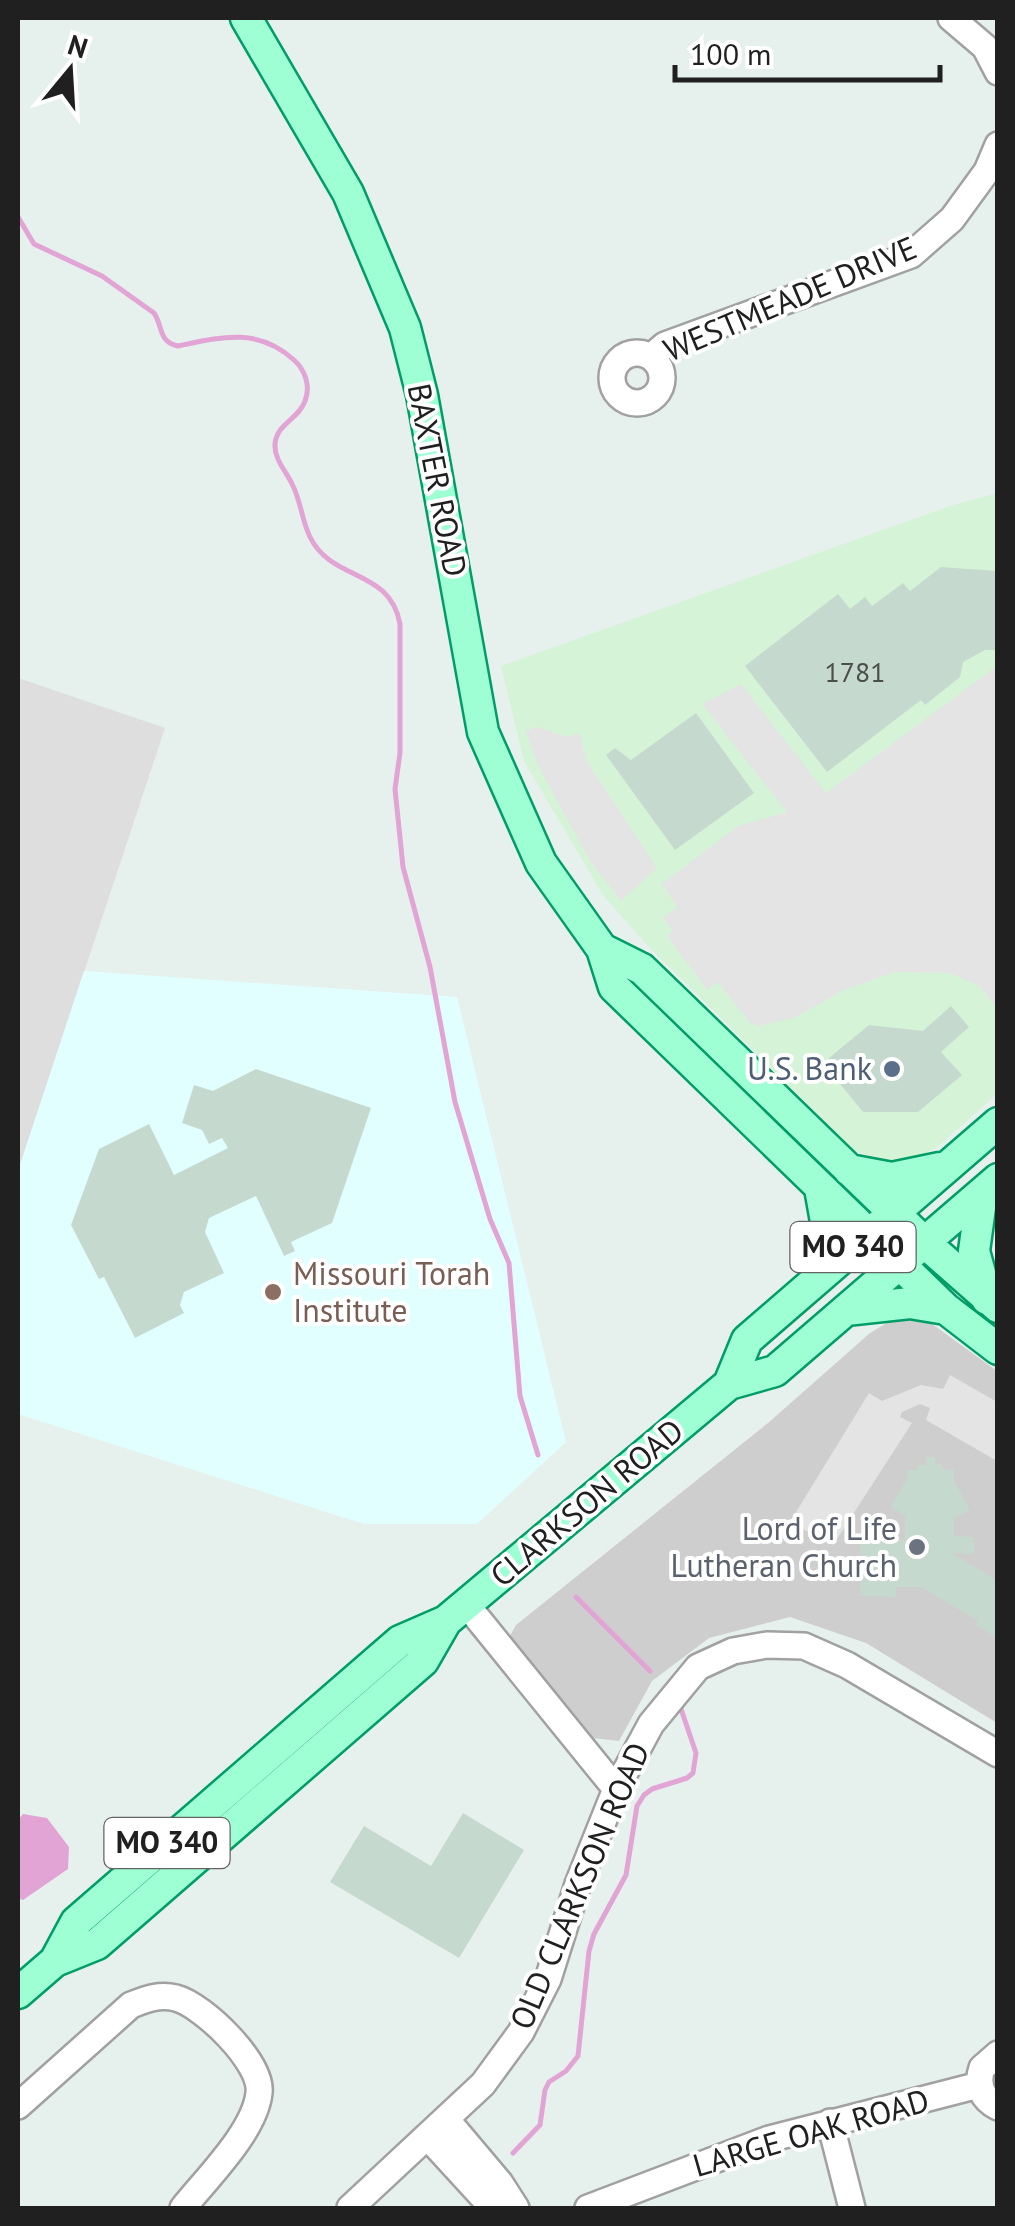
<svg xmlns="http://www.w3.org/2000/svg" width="1015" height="2226" viewBox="0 0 1015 2226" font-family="'PT Sans',sans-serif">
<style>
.residential{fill:#dddedd}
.commercial{fill:#d5f3d6}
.education{fill:#e2ffff}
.religious{fill:#cecece}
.parking{fill:#e4e4e4}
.water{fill:#e2a4d4}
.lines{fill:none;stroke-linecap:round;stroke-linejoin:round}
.stream{stroke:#e2a4d4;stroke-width:5}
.building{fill:#c6d9ce}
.minor-casing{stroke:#a1a1a1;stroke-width:30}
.major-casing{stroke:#009d67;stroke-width:35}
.minor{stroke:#fff;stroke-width:25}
.major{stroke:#9effd4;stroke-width:30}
.service-dot{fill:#5c6f8a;stroke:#fff;stroke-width:4}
.education-dot{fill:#8d6e63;stroke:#fff;stroke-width:4}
.worship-dot{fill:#6b7280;stroke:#fff;stroke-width:4}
.labels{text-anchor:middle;stroke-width:8;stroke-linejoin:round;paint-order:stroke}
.number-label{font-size:28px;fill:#4a4e4c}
.shield{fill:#fff;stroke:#636363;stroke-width:2.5}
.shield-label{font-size:30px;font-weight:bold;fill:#202020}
.street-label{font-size:32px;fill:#202020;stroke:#fff}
.service-label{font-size:32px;fill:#4e5e75;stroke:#fff;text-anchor:end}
.education-label{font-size:32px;fill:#785e54;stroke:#fff;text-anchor:start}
.worship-label{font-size:32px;fill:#5b616d;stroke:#fff;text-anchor:end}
</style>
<rect width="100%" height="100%" fill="#e6f1ee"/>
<!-- residential -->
<path class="residential" d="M18,678L165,728L18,1171Z"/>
<!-- commercial -->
<path class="commercial" d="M997,493V1094L935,1149L906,1160H881L855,1151L647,945L603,895L524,761L501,666L953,505Z"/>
<!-- education -->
<path class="education" d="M84,971L457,997L566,1442L477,1524H364L18,1414V1171Z"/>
<!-- religious -->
<path class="religious" d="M908,1318L928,1321L997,1371V1723L866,1643L790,1617L709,1638L652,1681L619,1741L593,1738L510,1636L516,1625L768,1423L870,1333L890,1321Z"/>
<!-- parking -->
<path class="parking" d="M997,666V1009L980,986L950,973L894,972L844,990L794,1018L758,1026L750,1023L718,982L707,990L667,936L673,931L663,918L677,907L662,884L738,826L787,812L702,704L741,684L826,793Z
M538,727L567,737L580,733L586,760L657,868L621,901L590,861L540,769L525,731Z
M950,1375L997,1402V1461L926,1420L930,1408L920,1404L902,1412L900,1417L912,1423L833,1545L790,1522L869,1393L882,1401L921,1385L943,1389Z"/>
<!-- water -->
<path class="water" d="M23,1814L47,1818L69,1847L68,1869L23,1900L18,1898V1820Z"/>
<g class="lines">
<!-- stream -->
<path class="stream" d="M18,217L34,244L102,276L154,313C163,326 158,342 178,346C221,337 258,327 294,360C305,370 311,386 305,401C299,419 277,423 275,444C274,460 287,472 293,486C301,502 302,521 310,537C332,582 390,568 400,624V753L395,789L403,867L430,967L455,1102L490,1219L509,1263L520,1396L538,1455
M576,1597L650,1671
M513,2153L540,2125L545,2090L549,2082L566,2071L578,2056L589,1951L594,1934L626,1875L637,1806L644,1795L652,1789L687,1778L693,1773L696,1753L681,1709"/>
</g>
<!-- building -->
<path class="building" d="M941,567L998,571V650H985L963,662L960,677L925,705L921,700L827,772L745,666L838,594L850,609L865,597L872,606L903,583L910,591Z
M696,713L754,793L675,850L606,755L615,748L631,760Z
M951,1006L969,1027L941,1052L962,1075L918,1112H863L823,1063L869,1025L923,1031Z
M256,1069L371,1108L332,1223L291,1242L295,1251L284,1256L256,1196L209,1218L205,1232L224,1273L184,1292L180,1305L184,1313L135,1338L104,1277L99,1279L71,1225L99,1149L149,1124L174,1175L228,1148L222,1138L209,1144L202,1130L182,1123L194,1085L213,1091Z
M926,1457H935V1464H942V1469L954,1470V1481L970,1510L954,1519V1536L974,1537V1554L952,1553L998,1581L996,1637L976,1625L978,1621L921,1587H896V1597L860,1596V1540H905V1515L891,1507L907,1479V1470H917V1465H926Z
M463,1813L524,1850L459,1958L330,1882L364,1826L431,1866Z"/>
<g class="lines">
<!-- minor casing -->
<g class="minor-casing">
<path id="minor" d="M951,18L985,47L998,72
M612 378a25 25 0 1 1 50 0a25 25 0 1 1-50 0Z
M651,357L665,345L911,255L952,219L987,171L998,145
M466,1604L616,1789
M998,2054L982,2068C976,2085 982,2099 998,2107
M18,2106L131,2005C147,1999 159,1994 176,1998C203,2005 263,2063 259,2093C255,2131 207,2178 183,2208
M446,2119L500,2183L516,2208
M830,2122L852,2208
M427,2136L493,2208
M350,2208L483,2084L521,2032L548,1979L578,1884L616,1789L651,1724L698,1667L733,1651L767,1645L804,1646L847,1665L998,1754
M588,2208L769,2139L979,2085"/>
</g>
<!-- major casing -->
<g class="major-casing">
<path id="major" d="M246,18L348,193L405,328L422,395L483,732L541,863L602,949L614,987L946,1309L998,1349
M602,949L642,969L925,1243L998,1307
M849,1170L892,1178L940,1168
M982,1193L974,1251L987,1299
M820,1277L828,1233L820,1188
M846,1310L910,1303L946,1309
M729,1384L747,1340L998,1123
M55,1961L76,1922L400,1641L446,1621L729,1384L775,1371L998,1179
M18,1993L55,1961L97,1944L423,1661L446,1621"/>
</g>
<!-- minor -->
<use href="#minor" class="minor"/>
<!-- major -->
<use href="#major" class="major"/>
</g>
<!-- markers -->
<circle class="service-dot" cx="892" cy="1069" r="10"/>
<circle class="education-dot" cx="273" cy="1292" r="10"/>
<circle class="worship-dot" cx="917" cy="1547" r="10"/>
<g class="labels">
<!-- number labels -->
<g class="number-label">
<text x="855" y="682">1781</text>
</g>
<!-- shield labels -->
<g class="shield">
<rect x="790.5" y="1222" width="125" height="50" rx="8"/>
<rect x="104.5" y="1818" width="125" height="50" rx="8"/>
</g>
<g class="shield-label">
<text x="853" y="1257">MO 340</text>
<text x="167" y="1853">MO 340</text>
</g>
<!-- street labels -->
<g class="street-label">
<text transform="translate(790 299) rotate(-23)" y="11">WESTMEADE DRIVE</text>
<text transform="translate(437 480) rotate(79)" y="11">BAXTER ROAD</text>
<text transform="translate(587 1503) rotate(-40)" y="11">CLARKSON ROAD</text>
<text transform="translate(580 1886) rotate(-67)" y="11">OLD CLARKSON ROAD</text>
<text transform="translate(811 2133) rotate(-16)" y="11">LARGE OAK ROAD</text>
</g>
<!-- service labels -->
<g class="service-label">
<text x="872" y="1080">U.S. Bank</text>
</g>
<!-- education labels -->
<g class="education-label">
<text x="293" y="1285">Missouri Torah<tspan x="293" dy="37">Institute</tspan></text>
</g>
<!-- worship labels -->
<g class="worship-label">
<text x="897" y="1540">Lord of Life<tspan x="897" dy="37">Lutheran Church</tspan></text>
</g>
</g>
<!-- border -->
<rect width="1015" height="2226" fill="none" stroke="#202020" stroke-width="40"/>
<!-- north arrow -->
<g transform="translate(70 70) rotate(18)" stroke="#ffffff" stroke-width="8" paint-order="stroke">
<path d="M0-8L18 38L0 25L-18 38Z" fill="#202020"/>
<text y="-15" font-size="28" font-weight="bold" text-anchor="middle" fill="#202020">N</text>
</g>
<!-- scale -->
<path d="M675 65v15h265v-15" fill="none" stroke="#202020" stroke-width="5"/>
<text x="690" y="65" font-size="30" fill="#202020" stroke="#ffffff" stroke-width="8" paint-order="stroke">100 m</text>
</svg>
